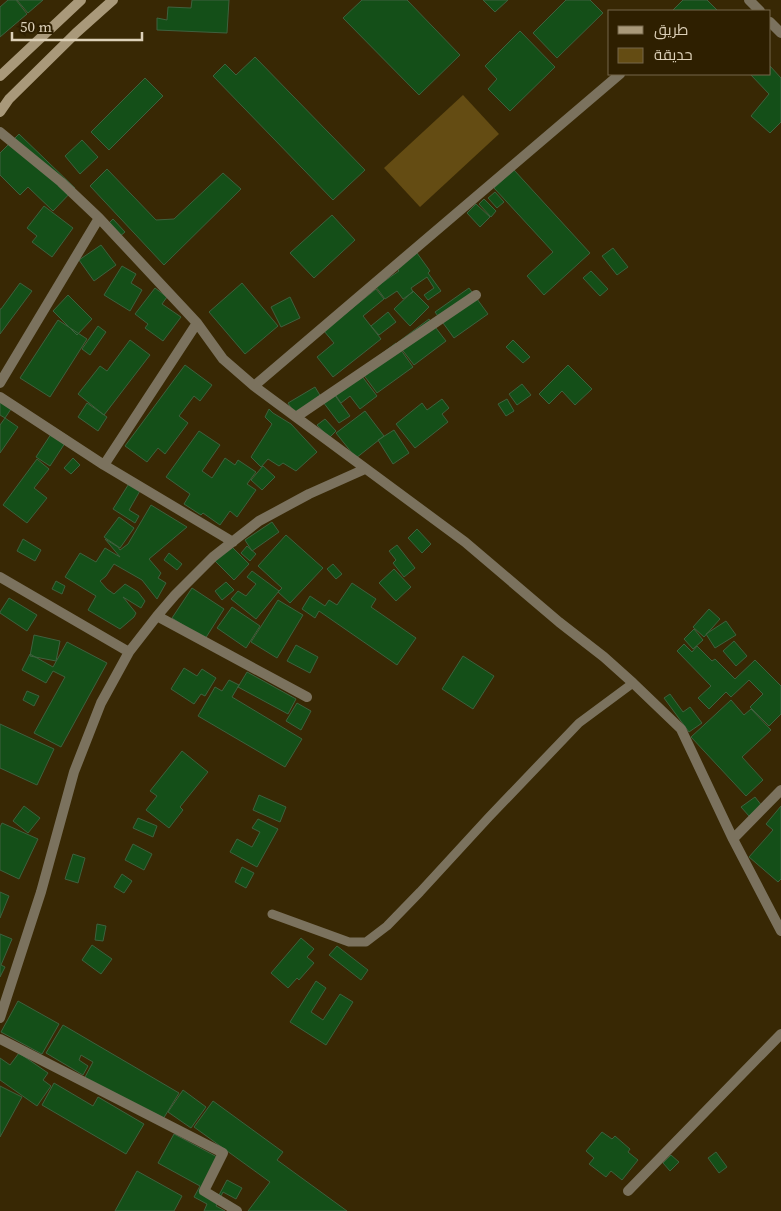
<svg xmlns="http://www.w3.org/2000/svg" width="781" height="1211" viewBox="0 0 781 1211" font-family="'Source Serif 4',Cairo,serif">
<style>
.green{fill:#644c13}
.building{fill:#144f18;stroke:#3e613e}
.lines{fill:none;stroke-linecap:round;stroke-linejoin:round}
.lane{stroke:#7b725e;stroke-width:9}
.street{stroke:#7b725e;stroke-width:10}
.secondary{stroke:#a9997a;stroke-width:10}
</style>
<rect width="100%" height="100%" fill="#382804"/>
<!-- green -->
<path class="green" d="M463,95L499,134L420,207L384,168Z"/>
<!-- building -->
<path class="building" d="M8,0H16L27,14L0,37V7Z
M17,0H43L28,13Z
M192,0H229L227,33L157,30V18L167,20L168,7L191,8Z
M362,0H407L460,55L419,95L343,18Z
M483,0H508L495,12Z
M566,0H590L603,13L557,58L533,33Z
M683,0H707L718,11H672Z
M520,31L555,67L510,111L488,89L497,79L485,66Z
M255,57L365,170L333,200L213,76L225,64L236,75Z
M770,66L781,78V122L770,133L751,116L769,94L750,74H770Z
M145,78L163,96L109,150L91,132Z
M19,134L75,188L53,211L28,187L20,195L0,175V153Z
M82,140L98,157L80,174L65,156Z
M107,169L156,220L174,219L223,173L241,189L164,265L90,186Z
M514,170L590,253L544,295L527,276L553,252L494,188Z
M495,192L504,202L497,208L488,198Z
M484,199L496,211L491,217L479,204Z
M476,204L490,217L480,227L467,213Z
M44,206L73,228L52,257L32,242L37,236L27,228Z
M332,215L355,240L314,278L290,253Z
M113,219L125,232L119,237L108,224Z
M101,245L116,265L94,281L79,260Z
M613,248L628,267L617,275L602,256Z
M417,253L430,271L428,273L441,291L428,300L424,295L434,288L427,277L411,288L413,292L403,299L397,291L385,299L376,287L399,271L396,268Z
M122,266L136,274L131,283L142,290L130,311L104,295Z
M591,271L608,289L600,296L583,278Z
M20,283L32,291L0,334V309H1Z
M242,283L278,326L245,354L209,312Z
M155,288L167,297L162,304L181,317L163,341L145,328L148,324L135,314Z
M469,288L488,314L454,338L435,312Z
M376,289L384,299L363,316L381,339L333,377L317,357L334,343L324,331Z
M413,291L429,307L410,326L394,309Z
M68,295L92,319L77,335L53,311Z
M290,297L300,318L281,327L271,307Z
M388,312L396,322L379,335L371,326Z
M429,319L446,341L414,365L397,343Z
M58,320L87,339L50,397L20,378Z
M98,326L106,332L90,355L82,349Z
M130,340L150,355L104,415L78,394L100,366L107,371Z
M513,340L530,357L523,363L506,347Z
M396,343L413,367L377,393L360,370Z
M185,365L212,385L200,401L194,396L179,416L188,423L165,454L158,448L147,462L125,446Z
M568,365L592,389L575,405L562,391L549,404L539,394Z
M358,371L377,396L360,409L350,396L341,403L332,390Z
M522,384L531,395L517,405L509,394Z
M315,387L321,397L295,414L288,403Z
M331,390L350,416L339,423L320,398Z
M0,393L15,403L5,418L0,415Z
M442,399L449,408L442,414L448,422L415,448L396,424L422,403L427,410Z
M507,399L514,411L506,416L498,404Z
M87,403L107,417L98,431L78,417Z
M269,409L273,413L291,424L317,452L296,471L283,463L279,466L268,459L261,467L251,457L272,424L265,417Z
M365,411L384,436L356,458L336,433Z
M5,418L18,427L0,453V425Z
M325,419L336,431L329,438L317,425Z
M55,428L69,437L50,466L36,457Z
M394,430L409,453L393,464L378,440Z
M199,431L220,445L202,471L212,478L225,458L235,465L238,460L256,472L247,484L256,490L237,517L230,511L220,525L203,513L201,515L184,504L190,494L166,477Z
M73,458L80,465L71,474L64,468Z
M37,459L49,469L34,488L47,498L27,523L3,505Z
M263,466L275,477L262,490L251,480Z
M130,482L141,489L129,510L139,516L135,523L113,509Z
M151,505L187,527L149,559L161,573L158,578L166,583L157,599L142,580L114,564L106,576L100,581L107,589L114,594L125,584L138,592L145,601L141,608L123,597L136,613L134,617L120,629L88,610L96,596L65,577L80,553L96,562L105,548L120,557L105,539L118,547L120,550L128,544Z
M119,517L134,528L120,548L104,537Z
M272,522L279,532L252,551L245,540Z
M417,529L431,544L422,553L408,538Z
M286,535L323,568L290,603L278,592L282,588L258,566Z
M23,539L41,550L35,561L17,551Z
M230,545L249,564L234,580L215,561Z
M397,545L415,568L404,577L393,563L396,560L389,551Z
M247,546L256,554L250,561L241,553Z
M169,553L182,564L177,570L164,560Z
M333,564L342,574L336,579L327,569Z
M394,569L411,587L396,601L379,583Z
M252,571L279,591L256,619L231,599L238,591L246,596L256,584L247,577Z
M56,581L65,586L62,594L52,589Z
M226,582L234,590L222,600L215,591Z
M352,583L376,599L371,607L416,638L397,665L319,611L315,618L302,609L310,596L325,606L329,600L337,605Z
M192,588L224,609L205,639L172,618Z
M9,598L37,615L27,631L0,613V612Z
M278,600L303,615L277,658L251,642Z
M232,607L260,626L246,648L217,628Z
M709,609L720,619L704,637L693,627Z
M726,621L736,635L715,648L706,634Z
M694,629L703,640L693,649L684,639Z
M34,635L60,641L56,661L30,656Z
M734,641L747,656L736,666L723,651Z
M67,642L107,663L61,747L34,733L65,677L53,671L46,683L22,670L30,654L53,667Z
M684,644L692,652L697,646L712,661L715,659L735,679L755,660L781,686V714L769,726L750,707L763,694L749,680L731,697L726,692L709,709L698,698L711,686L677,651Z
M296,645L318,657L310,673L287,661Z
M463,656L494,676L473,709L442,689Z
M184,668L197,676L202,669L216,678L205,696L201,694L194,704L171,689Z
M247,672L296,699L288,714L238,687Z
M229,680L239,685L232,697L302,739L285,767L198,716L215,687L222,691Z
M27,691L39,696L34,706L23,700Z
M670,694L683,712L690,707L702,723L689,732L664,698Z
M731,700L744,715L751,709L771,730L742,757L763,780L746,796L691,737Z
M297,703L311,711L301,730L286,721Z
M0,724L54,749L37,785L0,768Z
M182,751L208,772L180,807L183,810L169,828L146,810L157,796L150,791Z
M259,795L286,807L280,822L253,810Z
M755,797L762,806L749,816L741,807Z
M24,806L40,818L28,833L13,821Z
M781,806V879L778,882L749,857L773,830L766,824Z
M138,818L157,826L153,837L133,828Z
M258,819L278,829L257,867L230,852L237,839L252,847L260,832L252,828Z
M2,823L38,839L19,879L0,870V827Z
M133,844L152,854L144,870L125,860Z
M73,854L85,858L78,883L65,879Z
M242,867L254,873L246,888L235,882Z
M122,874L132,881L124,893L114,887Z
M0,892L9,896L0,918Z
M97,924L106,926L103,941L95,940Z
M0,934L12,939L1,965L5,967L0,977Z
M301,938L314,949L307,957L314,963L299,980L297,978L288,988L271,973Z
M92,945L112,959L101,974L82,960Z
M337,946L368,970L361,980L329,955Z
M316,981L326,988L311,1012L323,1020L340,994L353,1002L326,1045L290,1022Z
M18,1001L59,1024L42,1054L1,1032Z
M63,1025L179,1093L160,1124L84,1079L93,1062L81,1055L79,1060L88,1066L83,1075L46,1053Z
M19,1053L48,1073L43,1080L51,1086L37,1106L0,1080V1058L10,1065Z
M54,1083L93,1106L98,1097L144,1124L126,1154L42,1105Z
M0,1086L22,1097L0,1137Z
M183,1090L206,1107L191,1128L168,1112Z
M213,1101L283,1152L277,1160L347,1211H248L270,1182L194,1127Z
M602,1132L612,1139L615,1136L630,1149L628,1152L638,1160L622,1180L611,1171L606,1177L589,1164L594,1158L586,1151Z
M174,1134L219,1158L207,1189L219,1195L227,1180L242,1188L236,1199L223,1192L216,1206L225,1211H204L207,1204L194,1197L200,1186L158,1163Z
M716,1152L727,1167L719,1173L708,1158Z
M671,1155L679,1162L670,1171L663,1163Z
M137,1171L182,1196L174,1211H115Z"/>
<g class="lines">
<!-- lane -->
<path class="lane" d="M272,914L349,942H366L387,926L420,892L489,817L579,723L633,683"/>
<!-- street -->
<path class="street" d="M749,0L760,11
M770,22L781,33
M0,132L61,182L99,218L197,323L223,359L254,386L465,542L559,622L604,657L633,683L681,729L733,839L781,931
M0,383L99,218
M254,386L620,74
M0,397L104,465L233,542
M296,417L476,295
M104,465L197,323
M0,577L129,652
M157,616L307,697
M733,839L781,790
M0,1018L41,892L74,772L101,703L129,652L157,616L175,595L213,557L259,521L309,494L365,469
M0,1039L223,1153L204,1191L237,1211
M628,1191L781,1034"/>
<!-- secondary -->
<path class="secondary" d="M0,76L81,0
M0,112L9,99L76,33L113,0"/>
</g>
<!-- legend -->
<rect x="608" y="10" width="162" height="65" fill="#2e1f00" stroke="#74664a"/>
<rect x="618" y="26" width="25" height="8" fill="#a9997a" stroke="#74664a"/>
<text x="654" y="35" font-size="15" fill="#ddd1b9">طريق</text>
<rect x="618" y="48" width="25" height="15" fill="#644c13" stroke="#74664a"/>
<text x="654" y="60" font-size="15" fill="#ddd1b9">حديقة</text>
<!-- scale -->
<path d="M12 32v8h130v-8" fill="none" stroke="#ddd1b9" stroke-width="2.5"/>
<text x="20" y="32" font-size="15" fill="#ddd1b9" stroke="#2e1f00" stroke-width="4" paint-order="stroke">50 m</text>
</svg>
